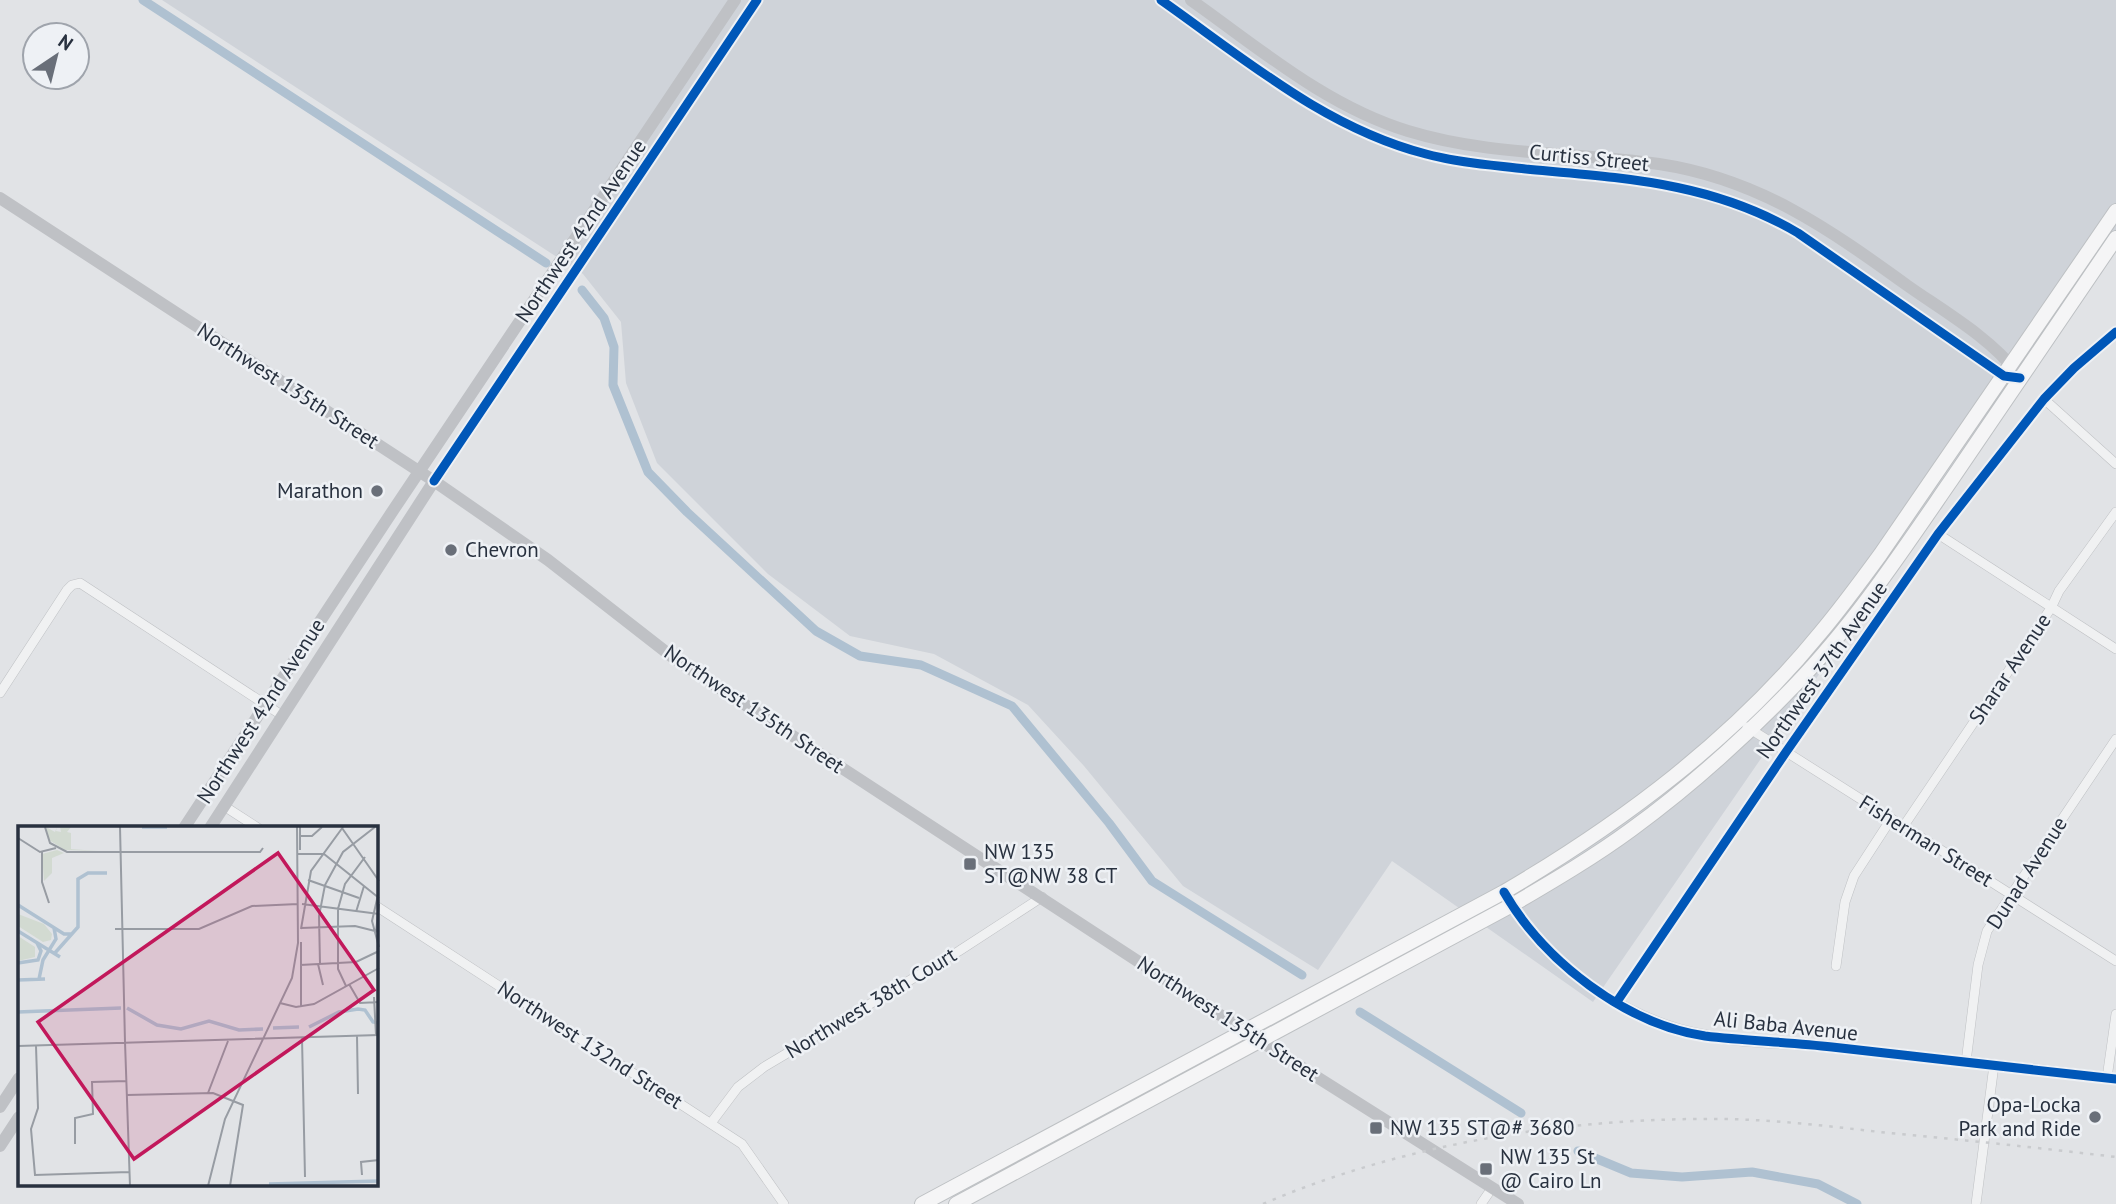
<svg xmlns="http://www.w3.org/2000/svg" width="2116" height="1204" viewBox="0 0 2116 1204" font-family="'PT Sans',sans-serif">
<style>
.built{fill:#cfd3d9}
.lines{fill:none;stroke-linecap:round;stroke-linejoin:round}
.canal{stroke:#afc1d1;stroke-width:9}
.street-casing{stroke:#bfc1c4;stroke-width:10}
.primary-casing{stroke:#bdc0c3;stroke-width:16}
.street{stroke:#f0f1f2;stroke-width:9}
.secondary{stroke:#bfc1c5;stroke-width:12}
.primary{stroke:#f5f5f6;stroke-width:14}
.rail{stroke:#c9cbce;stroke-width:2.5;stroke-dasharray:3.5 7;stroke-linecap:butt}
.cycleway-casing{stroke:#eef1f5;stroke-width:13}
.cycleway{stroke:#0057b8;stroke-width:9}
.poi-dot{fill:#696f79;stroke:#eef1f5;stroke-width:2.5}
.labels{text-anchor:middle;stroke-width:5;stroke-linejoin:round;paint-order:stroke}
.street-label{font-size:21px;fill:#28313f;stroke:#eef1f5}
.poi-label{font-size:21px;fill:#28313f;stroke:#eef1f5;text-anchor:start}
.inset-river{fill:none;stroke:#afc1d1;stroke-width:3.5}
.inset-road{fill:none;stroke:#979ca3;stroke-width:2}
.view{fill:#c2185b;fill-opacity:0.15;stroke:#c2185b;stroke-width:3.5}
.inset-edge{fill:none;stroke:#28313f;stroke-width:3.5}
</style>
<rect width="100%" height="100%" fill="#e1e3e6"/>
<!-- built -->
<path class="built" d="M162,0H2116V244L1593,1002L1392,861L1318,970L1183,886L1084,766L1028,705L934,654L850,636L768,574L657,463L626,383L621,322L583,274Z"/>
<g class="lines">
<!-- canal -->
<path class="canal" d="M143,0L546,263
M582,290L604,318L614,347L613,385L648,472L687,512L816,631L860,656L921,665L1012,706L1109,823L1152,881L1302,975
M1360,1012L1521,1113
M1578,1151L1631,1173L1682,1177L1752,1172L1818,1184L1857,1204"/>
<!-- street casing -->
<g class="street-casing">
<path id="street" d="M2044,399L2116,464
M1938,534L2116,649
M0,693L67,590L72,585L80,583L283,716
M1747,727L2116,961
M224,806L258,828
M1903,827L2051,608L2059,591L2116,512
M376,906L742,1144L784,1204
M1836,966L1845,902L1854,876L1891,819
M1616,1003L1786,752L1938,534L2044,399L2074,368L2116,332
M1966,1062L1978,965L1987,931L2116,739
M2107,1078L2116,1014
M711,1123L738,1087L764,1067L959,951L1042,897
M1481,1204L1492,1188
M1976,1204L1994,1065"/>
</g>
<!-- primary casing -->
<g class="primary-casing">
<path id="primary" d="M922,1204L1504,892C1623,822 1734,739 1821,632C1842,607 1861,581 1880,555L2116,211
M956,1204L1512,905C1553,881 1594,857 1632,829C1691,786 1745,737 1795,685C1855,623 1903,550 1952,479C2007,399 2061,318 2116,238"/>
</g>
<!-- street -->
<use href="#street" class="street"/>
<!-- secondary -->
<path class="secondary" d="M1161,0C1245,59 1325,128 1426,154C1459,163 1493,165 1526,169C1623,178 1712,182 1798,233L2004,376L2010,377
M1191,0C1259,48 1326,106 1408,131C1489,156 1575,152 1659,164C1759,179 1829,229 1908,286C1942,310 1992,339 2016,372
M0,198L434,481L548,560L675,659L1260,1041L1518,1204
M184,828L394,509L735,0
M210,828L434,481L757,0
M1508,898C1546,965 1627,1022 1703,1035C1745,1043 1788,1042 1830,1047C1925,1057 2021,1068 2116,1079
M0,1107L19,1078
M0,1146L19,1117"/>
<!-- primary -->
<use href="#primary" class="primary"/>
<!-- rail -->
<path class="rail" d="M1263,1204C1404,1143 1572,1117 1725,1119C1780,1120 1835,1127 1889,1133C1965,1140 2040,1148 2116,1157"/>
<!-- cycleway casing -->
<g class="cycleway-casing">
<path id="cycleway" d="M1161,0C1245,59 1325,128 1426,154C1459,163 1493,165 1526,169C1623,178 1712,182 1798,233L2004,376L2020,378
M434,481L757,0
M1504,892C1544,961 1625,1024 1705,1036C1747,1041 1790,1042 1832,1047C1926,1058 2021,1069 2116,1079
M1616,1003L1786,752L1938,534L2044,399L2074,368L2116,332"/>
</g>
<!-- cycleway -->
<use href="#cycleway" class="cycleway"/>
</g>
<!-- markers -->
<g class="poi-dot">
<circle cx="377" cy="491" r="7"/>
<circle cx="451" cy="550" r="7"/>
<rect x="963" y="857" width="14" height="14" rx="3.5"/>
<circle cx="2095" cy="1117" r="7"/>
<rect x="1369" y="1121" width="14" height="14" rx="3.5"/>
<rect x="1479" y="1162" width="14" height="14" rx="3.5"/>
</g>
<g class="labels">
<!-- street labels -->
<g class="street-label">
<text transform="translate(1589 158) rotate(6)" y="7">Curtiss Street</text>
<text transform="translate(581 231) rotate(-56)" y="7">Northwest 42nd Avenue</text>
<text transform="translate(288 386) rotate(33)" y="7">Northwest 135th Street</text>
<text transform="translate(2010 669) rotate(-56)" y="7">Sharar Avenue</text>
<text transform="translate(1822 670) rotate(-55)" y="7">Northwest 37th Avenue</text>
<text transform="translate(754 709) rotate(34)" y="7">Northwest 135th Street</text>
<text transform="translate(261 711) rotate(-57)" y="7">Northwest 42nd Avenue</text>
<text transform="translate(1926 841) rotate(32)" y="7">Fisherman Street</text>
<text transform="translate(2027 873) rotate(-57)" y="7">Dunad Avenue</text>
<text transform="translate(871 1003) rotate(-31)" y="7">Northwest 38th Court</text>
<text transform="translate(1228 1019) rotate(33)" y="7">Northwest 135th Street</text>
<text transform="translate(1786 1026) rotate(6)" y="7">Ali Baba Avenue</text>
<text transform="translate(590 1045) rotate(33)" y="7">Northwest 132nd Street</text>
</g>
<!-- poi labels -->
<g class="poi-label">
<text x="363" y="498" text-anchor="end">Marathon</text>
<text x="465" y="557">Chevron</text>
<text x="984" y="859">NW 135<tspan x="984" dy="24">ST@NW 38 CT</tspan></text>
<text x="2081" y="1112" text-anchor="end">Opa-Locka<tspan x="2081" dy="24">Park and Ride</tspan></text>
<text x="1390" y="1135">NW 135 ST@# 3680</text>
<text x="1500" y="1164">NW 135 St<tspan x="1500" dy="24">@ Cairo Ln</tspan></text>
</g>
</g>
<!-- overview -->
<g transform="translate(18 826)">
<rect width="360" height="360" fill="#e1e3e6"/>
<path d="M28,1L37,6L39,1L38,5L43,6L42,1H53L49,6L53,7V23L80,25L47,24L31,14ZM39,24L46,27L34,32V47L26,55L24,28ZM0,88L26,98L34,108L33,114L25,116L0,100ZM0,110L17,121V131L0,135Z" fill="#d2dad1"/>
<path class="inset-river" d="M124,1H149M0,79L46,108H54M0,105L42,131M36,128L60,101V53L70,47H89M0,137L20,134L23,125L19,117M21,153L25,134L38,113L36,102M0,154L27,153M109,182L139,199L163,203L191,195L221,204L245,203M0,186L103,182M291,201L321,186L340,183L347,184L355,196L361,197M255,202L281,201M251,358L361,355"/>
<path class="inset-road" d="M27,1L32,17L49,26H242L245,22M102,1L107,216M282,1V24M324,2L361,55M282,10H294L304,1M0,12L22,26L38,22M24,26V56L31,77M279,28H306L361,72M290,54L341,72M360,69L354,95L361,121M284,78L361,88M338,86L346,60M283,102L337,100L361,106M97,103H181L234,80L280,78M283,103L293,45L325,1M358,106L361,78M283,116V181M300,138L305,159M302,138L301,90L307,59L325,26L357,1M282,139L338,136L361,125M331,158L342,177L361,176M328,160L320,143V83L327,58L347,31M356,171L358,209M262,177L278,181L296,178L361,142M339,210L340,268M284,212L287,351M107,216L112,360M0,220L361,209M18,220L20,282L13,303L17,349L111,346M190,267L210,215M109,269L195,267L225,279L212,360M57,318V292L75,288L74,256L109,255M344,349L343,336L361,334M190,360L207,293L274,152L280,117L279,1"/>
<path class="view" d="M260,27L356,164L116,333L20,196Z"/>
<rect width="360" height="360" class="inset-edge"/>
</g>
<!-- north arrow -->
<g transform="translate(56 56) rotate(35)"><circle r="33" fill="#eef1f5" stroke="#9fa4ac" stroke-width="2"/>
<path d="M0-5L12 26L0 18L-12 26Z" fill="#696f79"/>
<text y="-10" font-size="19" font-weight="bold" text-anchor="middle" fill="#28313f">N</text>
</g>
</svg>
